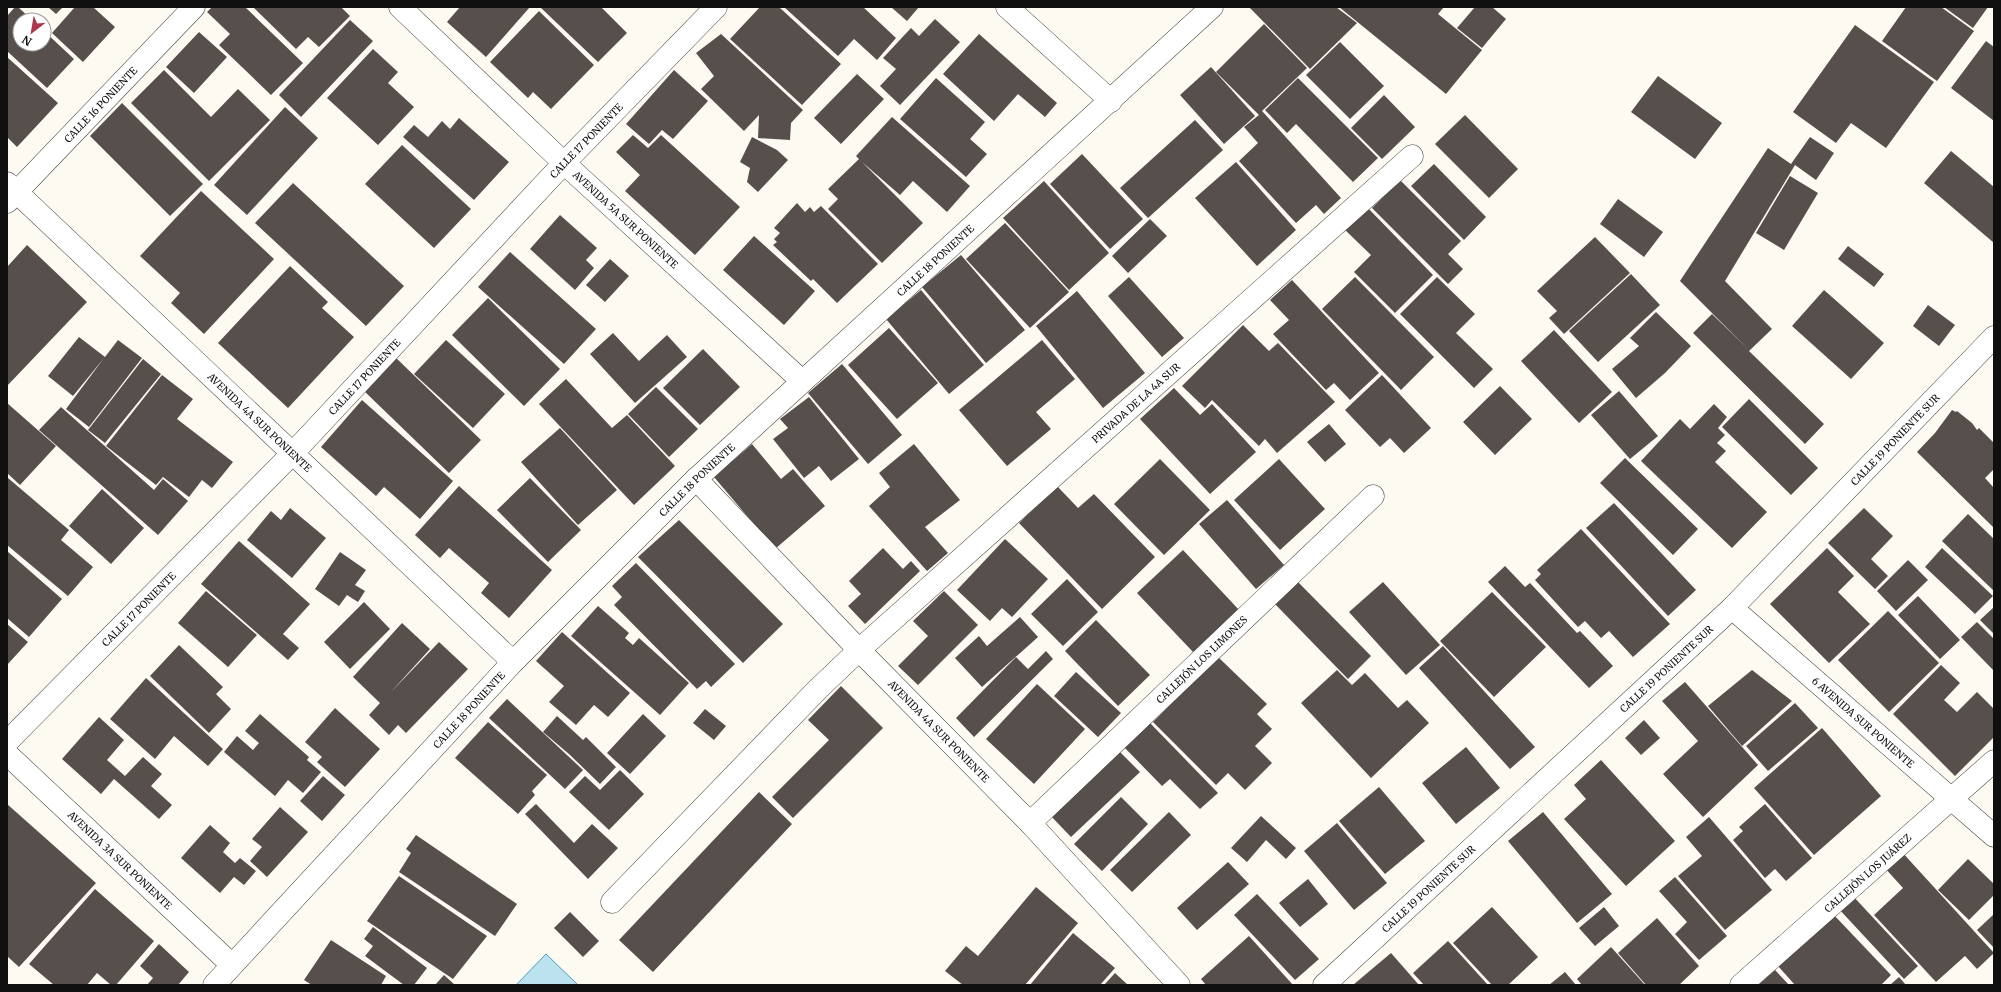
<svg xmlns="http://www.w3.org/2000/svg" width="2001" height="992" viewBox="0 0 2001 992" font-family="Merriweather,serif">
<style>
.water{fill:#bce2ef;stroke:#4d9dbd}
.building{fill:#564f4c}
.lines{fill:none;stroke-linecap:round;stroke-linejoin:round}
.minor-casing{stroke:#424242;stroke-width:23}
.minor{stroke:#fff;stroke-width:22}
.labels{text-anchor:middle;stroke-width:4;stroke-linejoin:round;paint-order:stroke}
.street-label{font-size:10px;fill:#0f0f0f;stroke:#fff}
</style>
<rect width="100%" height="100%" fill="#fdfaf2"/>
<!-- water -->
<path class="water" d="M546,954L577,984V985H516Z"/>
<!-- building -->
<path class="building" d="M15,7H18L32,20H20V44H44V31L74,59L47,88L7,51V16Z
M48,7H63L56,14Z
M75,7H93L115,27L83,62L52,33Z
M212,7H245L303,63L271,95L219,45L230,34L207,12Z
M253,7H341L350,16L319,47L308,37L296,49Z
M460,7H530L486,57L447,22Z
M540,7H601L627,33L598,62Z
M760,7H779L841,64L802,105L730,39Z
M784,7H863L896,38L877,60L854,39L838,56Z
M891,7H919L907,21Z
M1249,7H1336L1357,23L1310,69Z
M1339,7H1444L1438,14L1482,50L1446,94Z
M1475,7H1492L1506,19L1482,48L1457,28Z
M1906,7H1941L1974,31L1937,81L1882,41Z
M1944,7H1988L1973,28Z
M539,11L594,65L551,109L533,92L528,98L490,62Z
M935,19L960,42L900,105L880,86L896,69L883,58L911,28L919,36Z
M350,20L373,41L301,117L279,95Z
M1264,24L1307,68L1262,111L1341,198L1324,214L1316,205L1296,223L1239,161L1258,143L1244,127L1259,115L1216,72Z
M1855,25L1934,82L1886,148L1851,123L1836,143L1793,112Z
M199,32L227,57L194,93L166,67Z
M721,34L803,110L791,123L790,140L758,138L759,115L744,131L701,89L714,76L696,53Z
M979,34L1057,103L1045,117L1018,94L994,121L943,74Z
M1986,41L1994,47V121L1951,88Z
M1340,42L1384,86L1350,119L1306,75Z
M373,49L398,72L388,83L414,107L378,145L327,98Z
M7,57L58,103L17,147L7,137Z
M1211,67L1255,116L1224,144L1180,95Z
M164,70L211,117L238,89L270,120L209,181L131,103Z
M674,70L708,101L673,139L662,130L649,144L626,124Z
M857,74L884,99L841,144L814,118Z
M1658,76L1722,123L1695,159L1631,112Z
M936,78L985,122L970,139L987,154L966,177L900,119Z
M1298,78L1378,158L1353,182L1296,124L1287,133L1265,110Z
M1384,95L1415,127L1382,159L1351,128Z
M122,103L203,184L170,216L90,136Z
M285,107L318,138L247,215L214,185Z
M1465,115L1518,169L1489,198L1435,144Z
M892,117L970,186L947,212L913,181L900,195L862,162L923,223L882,263L828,209L838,199L828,189L859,159L856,156Z
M459,118L509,162L474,200L403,137L414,125L428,137L442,121L450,129Z
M1195,120L1223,150L1148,218L1120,188Z
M633,135L648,148L661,135L740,207L695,255L625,191L640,175L616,152Z
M752,137L777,150L788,160L758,192L747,182L750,168L740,162Z
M1810,137L1834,153L1816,180L1795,165L1725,281L1772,329L1749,351L1824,424L1805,444L1693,333L1712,314L1748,349L1680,281L1768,148L1791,164Z
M402,145L471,209L434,248L365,184Z
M1951,151L1994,187V243L1924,183Z
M1082,154L1143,219L1110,249L1050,184Z
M1236,162L1296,230L1257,266L1195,198Z
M1434,164L1486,217L1464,240L1411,186Z
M1790,176L1818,193L1784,250L1756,233Z
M1400,180L1461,241L1448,254L1463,269L1448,284L1372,208Z
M1044,181L1109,253L1069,290L1003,218Z
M293,183L404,286L366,326L255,223Z
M201,191L274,259L204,334L171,303L180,293L140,256Z
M1618,199L1663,232L1644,257L1600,224Z
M797,203L805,212L810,207L814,212L821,206L878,264L837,303L813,279L811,281L773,245L777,242L774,239L780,233L774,228Z
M1365,205L1433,275L1395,313L1354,272L1371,255L1343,228Z
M560,215L597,248L586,260L594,268L575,290L530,249Z
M1150,219L1167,236L1128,273L1112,256Z
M1005,223L1069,292L1030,328L966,259Z
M754,236L815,291L784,325L723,270Z
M1595,237L1630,273L1564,334L1549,318L1557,311L1537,291Z
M27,245L87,302L7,386V267Z
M1848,246L1884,274L1874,287L1838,259Z
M510,252L596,329L564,364L478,287Z
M961,255L1025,330L986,363L922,287Z
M610,259L629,276L605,302L586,285Z
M290,266L328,302L322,308L354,337L288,408L218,343Z
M1631,274L1660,305L1598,362L1569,331Z
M1129,277L1184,338L1162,357L1108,296Z
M1355,277L1434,357L1401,390L1322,309Z
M1437,277L1475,314L1456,333L1493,369L1474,388L1400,314Z
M1292,280L1379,373L1350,400L1334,383L1326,390L1273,334L1289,320L1270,300Z
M921,290L984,365L949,394L886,319Z
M1824,290L1884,343L1851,379L1792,326Z
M1077,291L1145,373L1103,408L1036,326Z
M488,298L560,369L524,406L452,335Z
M1928,305L1955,325L1939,346L1913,326Z
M1656,312L1691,346L1665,373L1636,398L1612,369L1639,346L1630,338Z
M1243,325L1269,351L1278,343L1335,402L1277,453L1265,439L1259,446L1212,400L1205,408L1182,386Z
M889,328L938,383L897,419L848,365Z
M1554,330L1612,392L1579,423L1521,361Z
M613,333L639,361L667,335L687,357L635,403L590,354Z
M79,337L105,357L118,340L142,358L89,427L66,409L104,358L73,396L48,376Z
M446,340L505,394L473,428L414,374Z
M1042,340L1075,379L1036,412L1051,429L1007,466L959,410Z
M703,349L740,387L700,425L663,388Z
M394,356L481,440L449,473L362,389Z
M143,359L161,374L105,443L88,430Z
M842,364L902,435L868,464L808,393Z
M162,375L193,399L177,419L233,462L212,488L202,480L189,497L163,477L156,485L106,446Z
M1382,375L1431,428L1404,453L1390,438L1380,447L1345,410Z
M566,379L612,428L627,415L675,466L634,505L539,404Z
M1500,386L1532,419L1495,455L1463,422Z
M656,387L698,429L669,457L628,414Z
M1174,388L1200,415L1212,404L1256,452L1210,494L1140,419Z
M1619,391L1658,436L1630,459L1591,415Z
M809,397L859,459L831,481L819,466L804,478L773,439L788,428L780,419Z
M1749,399L1818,468L1791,495L1722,427Z
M362,400L453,481L420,519L384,487L376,496L321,447Z
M7,403L56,446L20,485L7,473Z
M1714,404L1727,417L1718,428L1725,435L1717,443L1726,451L1715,462L1767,512L1732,548L1641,461L1680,419L1690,429Z
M61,407L154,490L163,479L188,501L158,535L39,430Z
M1952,410L1956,412L1957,411L1972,423L1977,430L1979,428L1994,443V469L1985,478L1994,488V528L1917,452L1935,433Z
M1329,424L1346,444L1325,462L1307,442Z
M560,428L617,490L578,525L521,462Z
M752,444L781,479L793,469L825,506L775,549L714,477Z
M914,444L960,500L925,527L948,553L927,571L869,506L890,487L879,473Z
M1625,458L1698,529L1673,555L1600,483Z
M1160,459L1210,510L1164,555L1114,504Z
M1279,459L1325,509L1280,550L1234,500Z
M8,478L69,530L61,540L93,567L68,596L7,545Z
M530,478L581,530L548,562L497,510Z
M459,486L552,570L509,618L481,593L489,583L449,548L440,558L415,535Z
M1057,486L1078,508L1094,494L1155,557L1102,609L1019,523Z
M102,489L144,528L111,564L69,526Z
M1227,500L1284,565L1256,589L1199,524Z
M1614,503L1696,590L1668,616L1586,528Z
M290,508L326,538L292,578L247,540L271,511L281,520Z
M1864,508L1893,536L1871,559L1888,576L1875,589L1828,543Z
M1968,514L1994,539V591L1942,541Z
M679,520L783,624L743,663L638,557Z
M1581,529L1670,624L1633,657L1609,631L1601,638L1585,621L1578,627L1535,580L1541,574L1537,570Z
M1005,539L1048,579L1012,617L1002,608L990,621L957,590Z
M239,541L310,604L283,634L299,648L288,660L201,584Z
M883,548L903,569L911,561L920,571L865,624L848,606L861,594L849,581Z
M1827,548L1854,576L1838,592L1870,624L1829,663L1770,604Z
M1942,548L1993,596L1975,614L1925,567Z
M1183,550L1240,611L1194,653L1137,593Z
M7,551L62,599L29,637L7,618Z
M340,552L366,570L355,585L365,591L358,602L347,595L339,606L315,589Z
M1908,560L1928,580L1896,611L1877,591Z
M636,563L735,664L711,687L706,681L697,689L614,605L622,597L612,586Z
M1505,566L1525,587L1530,583L1577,633L1580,631L1613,666L1589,688L1488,582Z
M1067,579L1098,612L1063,646L1031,614Z
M1298,582L1371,656L1348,679L1275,604Z
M1383,582L1440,645L1406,675L1349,612Z
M206,591L257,635L228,667L178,623Z
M944,591L978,625L918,685L898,666L928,636L913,621Z
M1492,592L1546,647L1494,697L1440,641Z
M1918,596L1960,640L1940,659L1898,615Z
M364,602L390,629L350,669L324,642Z
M598,606L629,633L625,638L633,645L639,638L689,683L660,715L571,636Z
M1994,607V634L1980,620Z
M1888,611L1939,663L1889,712L1838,660Z
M1020,617L1038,637L982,687L955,658L979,636L987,646Z
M1096,620L1150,675L1118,706L1065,651Z
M1977,622L1994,639V671L1961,637Z
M402,623L430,649L390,693L439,642L468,669L406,733L398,725L389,735L369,715L380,703L353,677Z
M7,624L28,642L7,665Z
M562,632L630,693L608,717L594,705L576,725L549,702L564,686L536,661Z
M179,645L223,687L216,694L231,709L209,733L150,676Z
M1443,646L1535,747L1510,769L1419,668Z
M1046,651L1053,659L974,737L956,718L1016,657L1028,669Z
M1218,657L1267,704L1257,714L1272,729L1255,746L1272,763L1245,790L1228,773L1216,785L1153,722Z
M1941,665L1960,683L1944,700L1957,712L1977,692L1994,709V737L1955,776L1893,714Z
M1337,670L1352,685L1365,673L1398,708L1407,700L1429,723L1371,778L1301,703Z
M1752,670L1792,701L1742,746L1708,706Z
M1076,672L1121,713L1098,737L1054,696Z
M146,678L223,749L208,766L174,736L155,759L110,719Z
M1685,682L1758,765L1703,817L1663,774L1698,741L1662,701Z
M1037,684L1085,729L1034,784L986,739Z
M841,686L883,728L793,818L772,797L829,740L808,720Z
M507,699L583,770L565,789L489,718Z
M1795,703L1818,728L1768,771L1746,746Z
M335,708L380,749L345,787L317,762L322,757L305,742Z
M705,709L726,726L714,740L693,723Z
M260,714L309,757L307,760L321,772L303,793L288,780L275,796L224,752L237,736L253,750L259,743L245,731Z
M643,714L666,736L630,774L607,753Z
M557,716L583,740L586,737L616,767L600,784L569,754L543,732Z
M99,717L124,740L107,760L125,776L143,757L162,774L151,786L172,805L159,819L114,779L101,794L62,759Z
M1644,720L1660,738L1641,755L1625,738Z
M488,722L547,775L532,791L535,795L518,814L455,758Z
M1150,723L1218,793L1200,809L1170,779L1162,786L1124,747Z
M1822,728L1881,796L1814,855L1754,788Z
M1466,747L1500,788L1456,824L1422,783Z
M1117,749L1140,772L1071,837L1049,814Z
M1601,760L1675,841L1626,886L1564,819L1586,799L1574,785Z
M620,770L644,794L609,830L569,792L585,776L600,790Z
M323,776L345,795L322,821L300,801Z
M1379,787L1425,841L1385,874L1339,821Z
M759,792L792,824L653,972L619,940Z
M1121,797L1148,824L1102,871L1074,844Z
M7,804L96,883L19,967L7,956Z
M536,804L574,843L592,824L618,848L588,879L525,814Z
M1765,804L1812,858L1786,881L1775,869L1765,878L1733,840L1743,831L1739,827Z
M280,807L308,832L267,877L250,861L262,847L252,839Z
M1169,812L1191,835L1132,892L1110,870Z
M1543,812L1612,894L1577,923L1508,841Z
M1261,816L1296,848L1286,859L1266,840L1247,862L1231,848Z
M1709,817L1772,890L1725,930L1678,876L1702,856L1686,837Z
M1337,823L1387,883L1354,910L1304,851Z
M210,825L230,843L223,852L235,863L240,858L256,871L244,885L234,877L220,893L181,858Z
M416,835L517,904L495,936L399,872L411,853L406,849Z
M1901,851L1994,953L1977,969L1965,956L1936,982L1874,915L1903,888L1884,867Z
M1968,859L1994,884V895L1969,920L1938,890Z
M1228,862L1249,884L1197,930L1177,908Z
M399,876L487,936L453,979L367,921Z
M1675,877L1727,936L1699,960L1675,934L1687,922L1659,891Z
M1308,879L1328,904L1300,927L1279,903Z
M1036,887L1078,923L1025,985H963L945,971L966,946L978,956Z
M95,889L154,941L116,985H111L97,973L87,985H54L29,964Z
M1257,894L1319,959L1295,980L1234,915Z
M1852,895L1918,966L1904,979L1838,908Z
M1492,907L1538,957L1508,985H1492L1453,943Z
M1604,907L1619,926L1595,946L1579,928Z
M570,912L599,941L583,957L554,928Z
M1832,913L1891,975L1881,985H1795L1777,965Z
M1994,914V948L1977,930Z
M1657,918L1699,966L1679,985H1646L1618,953Z
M373,927L427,968L414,985H404L365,956L373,946L364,939Z
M1073,933L1115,968L1100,985H1030Z
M1249,936L1293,985H1206L1201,979Z
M331,940L386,976L381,985H312L304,980Z
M1448,941L1488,985H1424L1413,973Z
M159,944L189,972L178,985H147L153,978L140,966Z
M1611,947L1645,985H1582L1577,979Z
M1391,953L1419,985H1353Z
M1775,970L1789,985H1758Z
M1565,972L1576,985H1549Z
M1115,973L1128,985H1104Z
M444,975L455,985H435Z
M1899,977L1906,985H1890Z"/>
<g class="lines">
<!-- minor casing -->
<g class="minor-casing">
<g id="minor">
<path id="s1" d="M400,7L564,163L802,381"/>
<path d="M1007,7L1111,101"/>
<path id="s2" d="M7,183L513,662"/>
<path id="s3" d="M7,202L194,7"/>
<path id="s4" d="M696,479L859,650L1030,823L1179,985"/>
<path id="s5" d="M1732,608L1994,836"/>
<path id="s6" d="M7,742L293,453L564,163L716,7"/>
<path id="s7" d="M7,754L232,965"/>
<path id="s8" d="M1030,823L1373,496"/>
<path id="s9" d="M612,902L818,689L859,650L1412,156"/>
<path id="s10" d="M214,985L513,662L696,479L1212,7"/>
<path id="s11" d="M1324,985L1732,608L1994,337"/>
<path id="s12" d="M1741,985L1994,761"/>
</g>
</g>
<!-- minor -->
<use href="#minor" class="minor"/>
</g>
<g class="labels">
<!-- street labels -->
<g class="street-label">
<text dy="4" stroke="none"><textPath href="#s3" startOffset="135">CALLE 16 PONIENTE</textPath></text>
<text dy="4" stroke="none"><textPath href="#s6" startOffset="835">CALLE 17 PONIENTE</textPath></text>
<text dy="4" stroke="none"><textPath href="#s1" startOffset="310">AVENIDA 5A SUR PONIENTE</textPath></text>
<text dy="4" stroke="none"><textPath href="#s10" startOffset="1023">CALLE 18 PONIENTE</textPath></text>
<text dy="4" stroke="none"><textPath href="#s6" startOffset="511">CALLE 17 PONIENTE</textPath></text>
<text dy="4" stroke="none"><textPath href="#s9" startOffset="724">PRIVADA DE LA 4A SUR</textPath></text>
<text dy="4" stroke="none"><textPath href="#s2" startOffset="348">AVENIDA 4A SUR PONIENTE</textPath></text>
<text dy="4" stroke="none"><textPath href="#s11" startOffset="790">CALLE 19 PONIENTE SUR</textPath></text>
<text dy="4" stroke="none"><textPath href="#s10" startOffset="699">CALLE 18 PONIENTE</textPath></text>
<text dy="4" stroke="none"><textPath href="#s6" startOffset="187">CALLE 17 PONIENTE</textPath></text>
<text dy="4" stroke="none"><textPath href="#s8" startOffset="237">CALLEJÓN LOS LIMONES</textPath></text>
<text dy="4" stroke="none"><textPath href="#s11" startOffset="466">CALLE 19 PONIENTE SUR</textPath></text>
<text dy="4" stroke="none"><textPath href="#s10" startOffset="375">CALLE 18 PONIENTE</textPath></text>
<text dy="4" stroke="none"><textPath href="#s5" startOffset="174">6 AVENIDA SUR PONIENTE</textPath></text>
<text dy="4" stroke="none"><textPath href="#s4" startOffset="350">AVENIDA 4A SUR PONIENTE</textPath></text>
<text dy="4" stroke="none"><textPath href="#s7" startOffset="155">AVENIDA 3A SUR PONIENTE</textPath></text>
<text dy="4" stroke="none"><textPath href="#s12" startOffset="169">CALLEJÓN LOS JUÁREZ</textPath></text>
<text dy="4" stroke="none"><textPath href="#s11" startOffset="142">CALLE 19 PONIENTE SUR</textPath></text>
</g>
</g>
<!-- border -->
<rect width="2001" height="992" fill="none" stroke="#0f0f0f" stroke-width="16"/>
<!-- north arrow -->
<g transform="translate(32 32) rotate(211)"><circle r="19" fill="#ffffff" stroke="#9f9f9f"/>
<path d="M0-3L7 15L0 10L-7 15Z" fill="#ae384b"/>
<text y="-6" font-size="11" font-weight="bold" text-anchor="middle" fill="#0f0f0f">N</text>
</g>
</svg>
